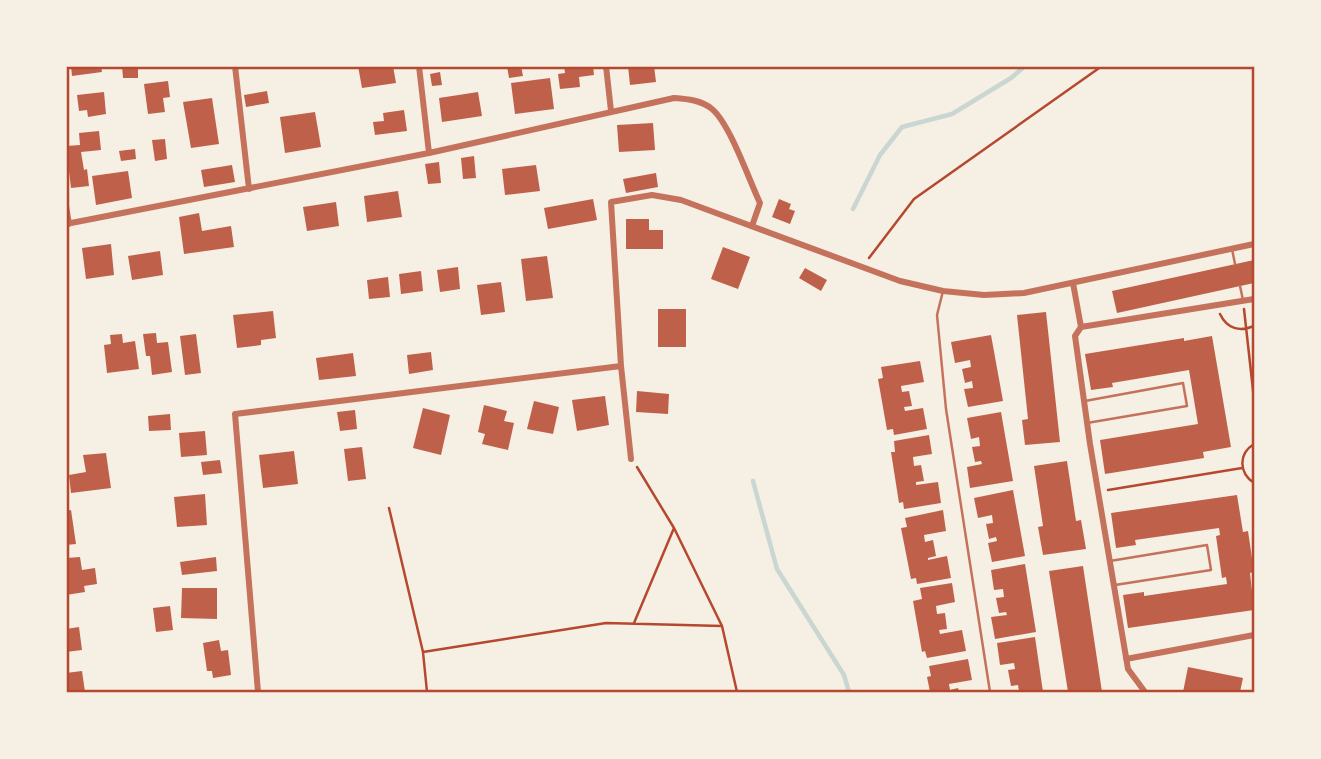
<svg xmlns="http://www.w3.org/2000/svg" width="1321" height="759" viewBox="0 0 1321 759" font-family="Inter,sans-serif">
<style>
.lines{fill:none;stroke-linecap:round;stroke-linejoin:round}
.stream{stroke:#c9d6d2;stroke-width:4.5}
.building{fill:#bf614a}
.path{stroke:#b5482f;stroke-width:2.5}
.service{stroke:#c5725c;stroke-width:2.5}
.minor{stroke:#c5725c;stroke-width:6}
.neatline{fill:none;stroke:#b5482f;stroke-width:2.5}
</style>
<rect width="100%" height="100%" fill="#f6efe4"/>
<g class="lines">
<!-- stream -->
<path class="stream" d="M853,209L880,155L902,127L952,114L1011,78L1025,66
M753,481L777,569L844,675L849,692"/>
</g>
<!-- building -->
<path class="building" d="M71,66H101L102,72L72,76Z
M122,66H138V78H123Z
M358,66H393L396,83L362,88Z
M507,66H521L523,76L509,78Z
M564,66H593L594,75L579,77L580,87L560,89L558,74L565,73Z
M628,66H654L656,82L630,85Z
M440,72L442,85L432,86L430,74Z
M550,78L554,109L515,114L511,83Z
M168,81L170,97L163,98L165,112L148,114L144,84Z
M267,91L269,103L246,107L244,95Z
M104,92L106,114L88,117L87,110L79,111L77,95Z
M478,92L482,116L442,122L439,98Z
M212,98L219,144L191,148L183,102Z
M404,110L407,131L375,135L373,122L384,121L383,113Z
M315,112L321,147L285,153L280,117Z
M653,123L655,150L619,152L617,125Z
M99,131L101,150L81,152L84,170L87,169L89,186L71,188L66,146L80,145L79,133Z
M165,139L167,159L155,161L152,140Z
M135,149L136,159L121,161L119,151Z
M474,156L476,178L463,179L461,158Z
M439,162L441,183L428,184L425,164Z
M232,165L235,182L204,187L201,170Z
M536,165L540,191L505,195L502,169Z
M128,171L132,198L96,205L92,176Z
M656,173L658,187L626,193L623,179Z
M398,191L402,217L367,222L364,196Z
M593,199L597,220L548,229L544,208Z
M779,199L791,204L789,209L795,211L790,224L772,217Z
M336,202L339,226L307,231L303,207Z
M199,213L202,231L231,226L234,247L184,254L179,217Z
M626,219H649V230H663V249H626Z
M111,244L114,275L86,279L82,248Z
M723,247L750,257L738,289L711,279Z
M160,251L163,275L132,280L128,256Z
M547,256L553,298L526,301L521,259Z
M1254,260V283L1117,313L1112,291Z
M458,267L460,289L440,292L437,270Z
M805,268L827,280L821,291L799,278Z
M421,271L423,291L401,294L399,274Z
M388,277L390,297L369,299L367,280Z
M501,282L505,312L481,315L477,285Z
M658,309H686V347H658Z
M273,311L276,338L261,340V345L237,348L233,315Z
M1046,312L1060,442L1025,445L1022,420L1028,419L1017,315Z
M156,333L157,343L168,342L172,372L152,375L150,356H146L143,334Z
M122,334L123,343L135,341L139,369L107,373L104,345L111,344L110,335Z
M196,334L201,373L185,375L180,336Z
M991,335L1003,401L968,407L964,389L973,388L972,381L965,383L962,369L971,367L970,360L955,363L951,342Z
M1212,336L1231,447L1203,452L1204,458L1105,474L1100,440L1198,424L1189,370L1112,383L1113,387L1091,390L1085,354L1184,338V341Z
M431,352L433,370L409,374L407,355Z
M353,353L356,376L319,380L316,358Z
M920,361L924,382L901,386L902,392L909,391L912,406L904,407L905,411L923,408L927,429L894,435L893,429L887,430L878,379L883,378L881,367Z
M637,391L669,394L668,414L636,412Z
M605,396L609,425L577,431L572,400Z
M534,401L559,407L553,434L527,429Z
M484,405L507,411L504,421L514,423L508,450L482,444L485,434L478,432Z
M423,408L450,415L441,455L413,448Z
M355,410L357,429L340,431L337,412Z
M1001,412L1013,481L970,488L967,467L982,464L981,461L975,462L972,447L980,446L979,437L971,439L967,418Z
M170,414L171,430L149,431L148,416Z
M205,431L207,455L181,457L179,433Z
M929,435L932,454L913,457L914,466L921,465L924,481L916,482V485L938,482L941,503L904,509L903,502L899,503L891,452H895L894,441Z
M362,447L366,479L348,481L344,449Z
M294,451L298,484L263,488L259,455Z
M106,453L111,488L71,493L69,475L86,472L83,455Z
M220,460L222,473L203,475L201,462Z
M1067,461L1076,521L1081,520L1086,549L1043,555L1038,527L1043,526L1034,466Z
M1013,490L1025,556L992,562L988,543L997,541L996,537L989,539L986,524L993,523L992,515L978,518L974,498Z
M205,494L207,525L177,527L174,497Z
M1237,495L1243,532L1248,531L1254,572L1250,573L1254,610L1128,628L1123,595L1144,592V596L1227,584L1226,577L1222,578L1216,536L1220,535L1219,528L1135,540L1136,545L1116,548L1111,513Z
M71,510L76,544L66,545V511Z
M943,510L946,531L924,535L925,542L933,540L936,556L928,558V560L947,556L951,578L917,584L916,578L911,579L901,528L907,527L905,518Z
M80,557L82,570L95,568L97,584L84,586L85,592L66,595V558Z
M216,557L217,571L182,575L180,562Z
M1025,564L1036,632L995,639L991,617L1007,615L1006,612L999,613L996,598L1004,597L1003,589L994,590L991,570Z
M1083,566L1102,692H1068L1049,571Z
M952,583L955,602L936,606L937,614L945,613L947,629L939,630L940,634L962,630L966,651L927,658L925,651L922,652L913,601L922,599L920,588Z
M182,588H217V619L181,618Z
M170,606L173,630L156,632L153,608Z
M79,627L82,650L66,652V629Z
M1035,637L1043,692H1019L1018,685L1011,686L1008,670L1015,669L1014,663L1000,665L997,643Z
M219,640L221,651L228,650L231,675L213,678L212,671H207L203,643Z
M968,659L972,680L949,684L950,690L958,688L959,692H930L927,677L931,676L929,666Z
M1188,667L1243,678L1240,692H1183Z
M82,671L85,692H66V673Z"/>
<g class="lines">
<!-- path -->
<path class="path" d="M869,258L914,199L1102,66
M1244,309L1254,399
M1220,314C1227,329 1240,332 1254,326
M1254,444C1238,454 1239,473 1254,483
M637,467L674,528L722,626L737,692
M1108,490L1242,468
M389,508L423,652
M634,623L674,528
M427,692L423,652L606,623L722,626"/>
<!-- service -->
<path class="service" d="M1232,249L1235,264
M1240,286L1243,300
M943,291L937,315L946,409L990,692
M1085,401L1183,383L1187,406L1087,423
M1110,561L1207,545L1211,570L1115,585"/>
<!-- minor -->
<path class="minor" d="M235,66L249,189
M419,66L429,153
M606,66L611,111
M66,206L69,224
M66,224L429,153L674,98C687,99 701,100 712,109C730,124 749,180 760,203L752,226
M1073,283L1081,327L1075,336L1090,444L1128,669L1145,692
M1081,327L1254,299
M621,366L631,459
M1126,659L1254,635
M258,692L235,414L621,366L611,202L652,195L681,200L900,281L943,291L984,295L1024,293L1254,244"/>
</g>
<!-- border -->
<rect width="1321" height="759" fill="none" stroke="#f6efe4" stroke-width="136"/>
<rect x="68" y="68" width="1185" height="623" class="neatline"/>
</svg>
